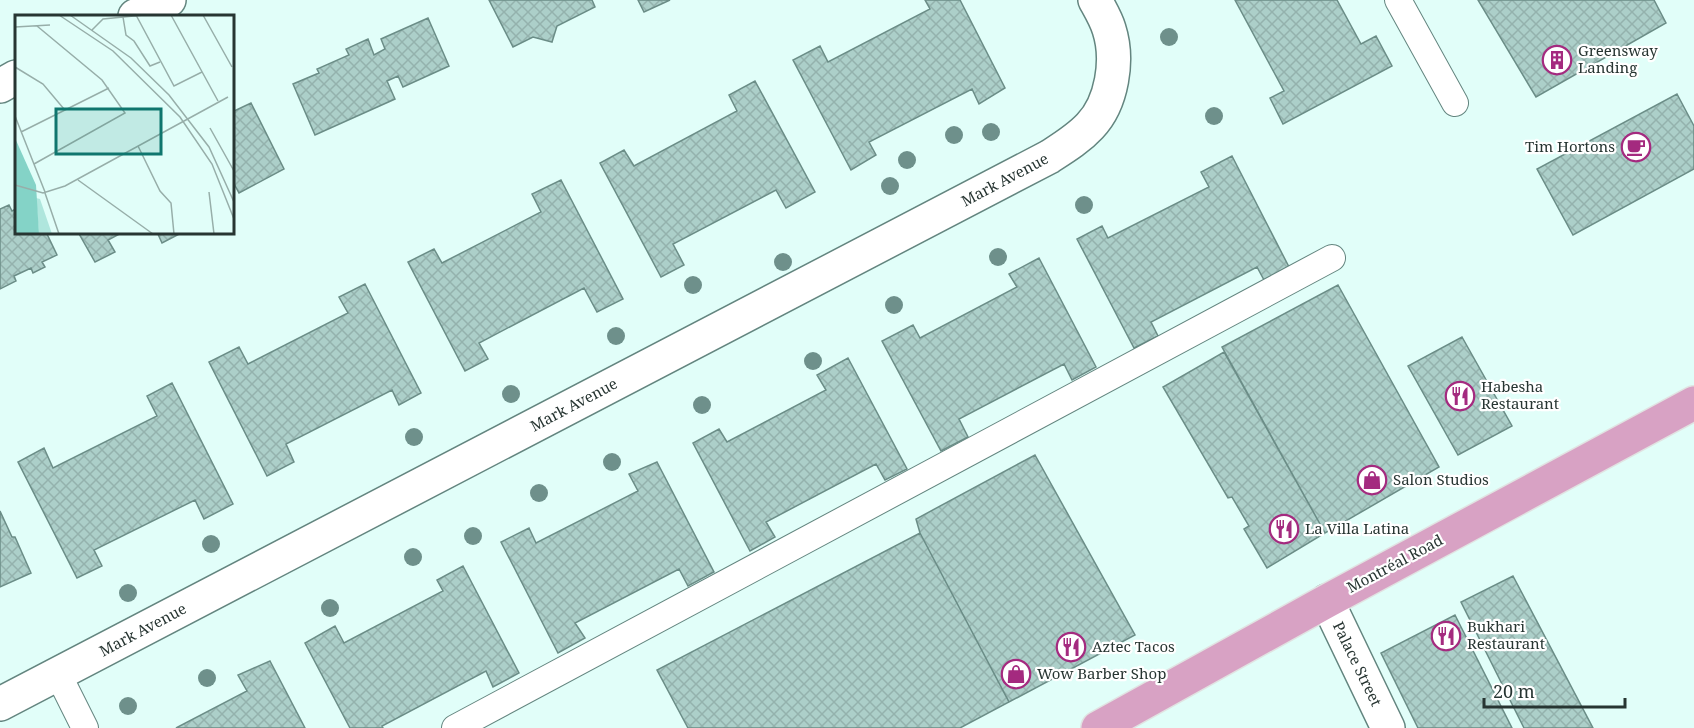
<svg xmlns="http://www.w3.org/2000/svg" width="1694" height="728" viewBox="0 0 1694 728" font-family="'Noto Serif',serif">
<style>
.building{fill:url(#building-cross-hatch);stroke:#6b8d87;stroke-width:1.5}
.lines{fill:none;stroke-linecap:round;stroke-linejoin:round}
.lane-casing{stroke:#63857f;stroke-width:28}
.street-casing{stroke:#63857f;stroke-width:36}
.primary-casing{stroke:#e1e3e2;stroke-width:36}
.lane{stroke:#fff;stroke-width:26}
.street{stroke:#fff;stroke-width:33}
.primary{stroke:#d8a2c4;stroke-width:33}
.tree{fill:#6e908b}
.labels{text-anchor:middle;stroke-width:4.5;stroke-linejoin:round;paint-order:stroke}
.poi-label{font-size:15px;fill:#273532;stroke:#fff;text-anchor:start}
.street-label{font-size:15px;fill:#273532;stroke:#fff}
.inset-road{fill:none;stroke:#97aea9;stroke-width:1.5}
.view{fill:#0f766e;fill-opacity:0.15;stroke:#0f766e;stroke-width:3}
.inset-edge{fill:none;stroke:#273532;stroke-width:3}
</style>
<defs>
<pattern id="building-cross-hatch" width="8" height="8" patternUnits="userSpaceOnUse" patternTransform="scale(1.5)"><rect width="8" height="8" fill="#accfc9"/><path d="M0 0l8 8M0 8l8-8" fill="none" stroke="#94b2ad"/></pattern>
</defs>
<rect width="100%" height="100%" fill="#e1fef9"/>
<!-- building -->
<path class="building" d="M489,0H592L595,7L557,26L552,42L533,37L513,47Z
M638,0H670L644,12Z
M925,0H960L1005,88L979,104L972,89L869,142L876,155L851,170L793,60L820,46L828,62L930,9Z
M1235,0H1337L1361,44L1376,36L1392,66L1283,124L1270,98L1284,91Z
M1478,0H1654L1666,23L1536,97Z
M428,18L449,66L403,87L398,76L387,81L395,99L315,135L293,84L319,73L317,69L349,55L346,49L368,39L374,55L385,49L381,39Z
M755,81L815,192L786,208L776,190L673,244L684,265L661,277L600,163L624,150L634,166L737,111L729,95Z
M1677,94L1694,126V169L1573,235L1537,169Z
M251,103L284,169L239,193L232,180V112Z
M1232,156L1289,267L1264,280L1257,267L1151,322L1158,336L1134,348L1077,239L1102,226L1108,238L1209,187L1201,172Z
M561,180L623,299L597,312L584,288L479,343L488,359L465,371L408,262L434,249L442,263L541,212L532,194Z
M9,205L12,211L16,209V232H46L57,255L42,262L45,267L33,273L31,268L14,276L16,281L0,289V209Z
M78,232H123L108,240L115,252L95,262Z
M157,232H183L162,243Z
M1039,258L1096,367L1072,380L1064,364L959,419L968,437L941,451L882,341L913,325L920,338L1017,287L1009,274Z
M365,284L421,393L399,405L392,390L286,444L294,462L267,476L209,362L239,347L248,364L348,313L339,297Z
M1338,285L1439,467L1325,533L1222,347Z
M1462,337L1512,426L1458,455L1408,366Z
M1224,352L1325,533L1267,568L1244,529L1249,526L1232,497L1228,498L1163,387Z
M848,358L907,469L885,480L876,464L766,522L775,537L750,551L693,443L719,429L727,442L826,390L817,375Z
M172,383L233,504L204,519L195,500L94,550L102,566L77,578L18,462L44,448L53,468L157,416L147,396Z
M1035,455L1135,635L1009,702L920,533L916,519Z
M657,462L714,572L688,586L679,569L575,623L585,638L558,653L501,542L529,528L536,543L638,491L629,474Z
M0,511L12,537H15L31,573L0,587Z
M920,533L1009,702L960,728H688L657,670Z
M463,566L519,673L493,687L486,671L382,726L383,728H350L305,643L335,626L344,643L443,591L437,580Z
M1513,576L1593,728H1524L1461,602Z
M1455,615L1512,728H1418L1381,653Z
M270,661L305,728H176L247,691L238,675Z"/>
<g class="lines">
<!-- lane casing -->
<g class="lane-casing">
<path id="lane" d="M1398,0L1455,103
M58,674L85,728
M455,728L1332,258"/>
</g>
<!-- street casing -->
<g class="street-casing">
<path id="street" d="M135,16L169,0
M0,86L16,77
M1327,601L1388,728
M0,704L1049,157C1063,148 1078,139 1090,126C1112,103 1119,60 1109,29C1106,19 1100,9 1095,0"/>
</g>
<!-- primary casing -->
<g class="primary-casing">
<path id="primary" d="M1098,728L1327,601L1694,403"/>
</g>
<!-- lane -->
<use href="#lane" class="lane"/>
<!-- street -->
<use href="#street" class="street"/>
<!-- primary -->
<use href="#primary" class="primary"/>
</g>
<!-- trees -->
<g class="tree">
<circle cx="1169" cy="37" r="9"/>
<circle cx="1214" cy="116" r="9"/>
<circle cx="991" cy="132" r="9"/>
<circle cx="954" cy="135" r="9"/>
<circle cx="907" cy="160" r="9"/>
<circle cx="890" cy="186" r="9"/>
<circle cx="1084" cy="205" r="9"/>
<circle cx="998" cy="257" r="9"/>
<circle cx="783" cy="262" r="9"/>
<circle cx="693" cy="285" r="9"/>
<circle cx="894" cy="305" r="9"/>
<circle cx="616" cy="336" r="9"/>
<circle cx="813" cy="361" r="9"/>
<circle cx="511" cy="394" r="9"/>
<circle cx="702" cy="405" r="9"/>
<circle cx="414" cy="437" r="9"/>
<circle cx="612" cy="462" r="9"/>
<circle cx="539" cy="493" r="9"/>
<circle cx="473" cy="536" r="9"/>
<circle cx="211" cy="544" r="9"/>
<circle cx="413" cy="557" r="9"/>
<circle cx="128" cy="593" r="9"/>
<circle cx="330" cy="608" r="9"/>
<circle cx="207" cy="678" r="9"/>
<circle cx="128" cy="706" r="9"/>
</g>
<!-- icons -->
<defs>
<g id="building-ring" transform="scale(1.5)"><circle r="9.5" fill="#fff" stroke="#a42a7f" stroke-width="1.5"/><path d="M-4-6H4V6H1V3H-1V6H-4ZM-2.5-4.3h1.7v1.8h-1.7ZM.8-4.3h1.7v1.8H.8ZM-2.5-1h1.7V.8h-1.7ZM.8-1h1.7V.8H.8Z" fill="#a42a7f"/></g>
<g id="cafe-ring" transform="scale(1.5)"><circle r="9.5" fill="#fff" stroke="#a42a7f" stroke-width="1.5"/><path d="M-5.5-4.5H6V0H3Q3 3.5 0 3.5H-2.5Q-5.5 3.5-5.5 0ZM3-3.2v2h1.7v-2ZM-6 4.5H4V6H-6Z" fill="#a42a7f"/></g>
<g id="restaurant-ring" transform="scale(1.5)"><circle r="9.5" fill="#fff" stroke="#a42a7f" stroke-width="1.5"/><path d="M-5-6h1v4h1v-4h1v4h1v-4h1v5L-1.5 .5V6h-2V.5L-5-1ZM5-6V6H3V1.5H1.5Q1.5-4 5-6Z" fill="#a42a7f"/></g>
<g id="shop-ring" transform="scale(1.5)"><circle r="9.5" fill="#fff" stroke="#a42a7f" stroke-width="1.5"/><path d="M-5-2.5h2.3a2.7 3.5 0 0 1 5.4 0H5L5.5 6h-11ZM-1.5-2.5h3a1.5 2.3 0 0 0-3 0Z" fill="#a42a7f"/></g>
</defs>
<g fill-rule="evenodd">
<use href="#building-ring" x="1557" y="60"/>
<use href="#cafe-ring" x="1636" y="147"/>
<use href="#restaurant-ring" x="1460" y="396"/>
<use href="#shop-ring" x="1372" y="480"/>
<use href="#restaurant-ring" x="1284" y="529"/>
<use href="#restaurant-ring" x="1446" y="636"/>
<use href="#restaurant-ring" x="1071" y="647"/>
<use href="#shop-ring" x="1016" y="674"/>
</g>
<g class="labels">
<!-- poi labels -->
<g class="poi-label">
<text x="1578" y="56">Greensway<tspan x="1578" dy="17">Landing</tspan></text>
<text x="1615" y="152" text-anchor="end">Tim Hortons</text>
<text x="1481" y="392">Habesha<tspan x="1481" dy="17">Restaurant</tspan></text>
<text x="1393" y="485">Salon Studios</text>
<text x="1305" y="534">La Villa Latina</text>
<text x="1467" y="632">Bukhari<tspan x="1467" dy="17">Restaurant</tspan></text>
<text x="1092" y="652">Aztec Tacos</text>
<text x="1037" y="679">Wow Barber Shop</text>
</g>
<!-- street labels -->
<g class="street-label">
<text transform="translate(1005 180) rotate(-28)" y="5">Mark Avenue</text>
<text transform="translate(574 405) rotate(-28)" y="5">Mark Avenue</text>
<text transform="translate(1395 564) rotate(-28)" y="5">Montréal Road</text>
<text transform="translate(143 630) rotate(-28)" y="5">Mark Avenue</text>
<text transform="translate(1357 664) rotate(64)" y="5">Palace Street</text>
</g>
</g>
<!-- overview -->
<g transform="translate(15 15)">
<rect width="219" height="219" fill="#e1fef9"/>
<path d="M21,183L25,184L37,219H24Z" fill="#afe6dd"/>
<path d="M0,123L21,170L24,219H0Z" fill="#84d3c7"/>
<path class="inset-road" d="M44,0L98,36L165,102L197,149L219,204M55,0L116,43L154,80L194,132L219,187M121,0L159,71L187,57M156,0L203,86M188,0L217,52M108,2L111,20L119,26L135,51L145,47M0,12L35,10M77,15L88,4L129,0M0,52L28,69L49,94M0,101L30,177M195,113L219,156M6,117L94,73M123,131L145,176L156,188L159,219M19,149L110,98L87,65L22,11M63,165L138,219M0,170L28,178L50,171L213,82M194,177L199,219M30,178L44,219"/>
<path class="view" d="M41,94H146V139H41Z"/>
<rect width="219" height="219" class="inset-edge"/>
</g>
<!-- scale -->
<path d="M1484 698v9h141v-9" fill="none" stroke="#273532" stroke-width="3"/>
<text x="1493" y="698" font-size="18" fill="#273532" stroke="#ffffff" stroke-width="4.5" paint-order="stroke">20 m</text>
</svg>
